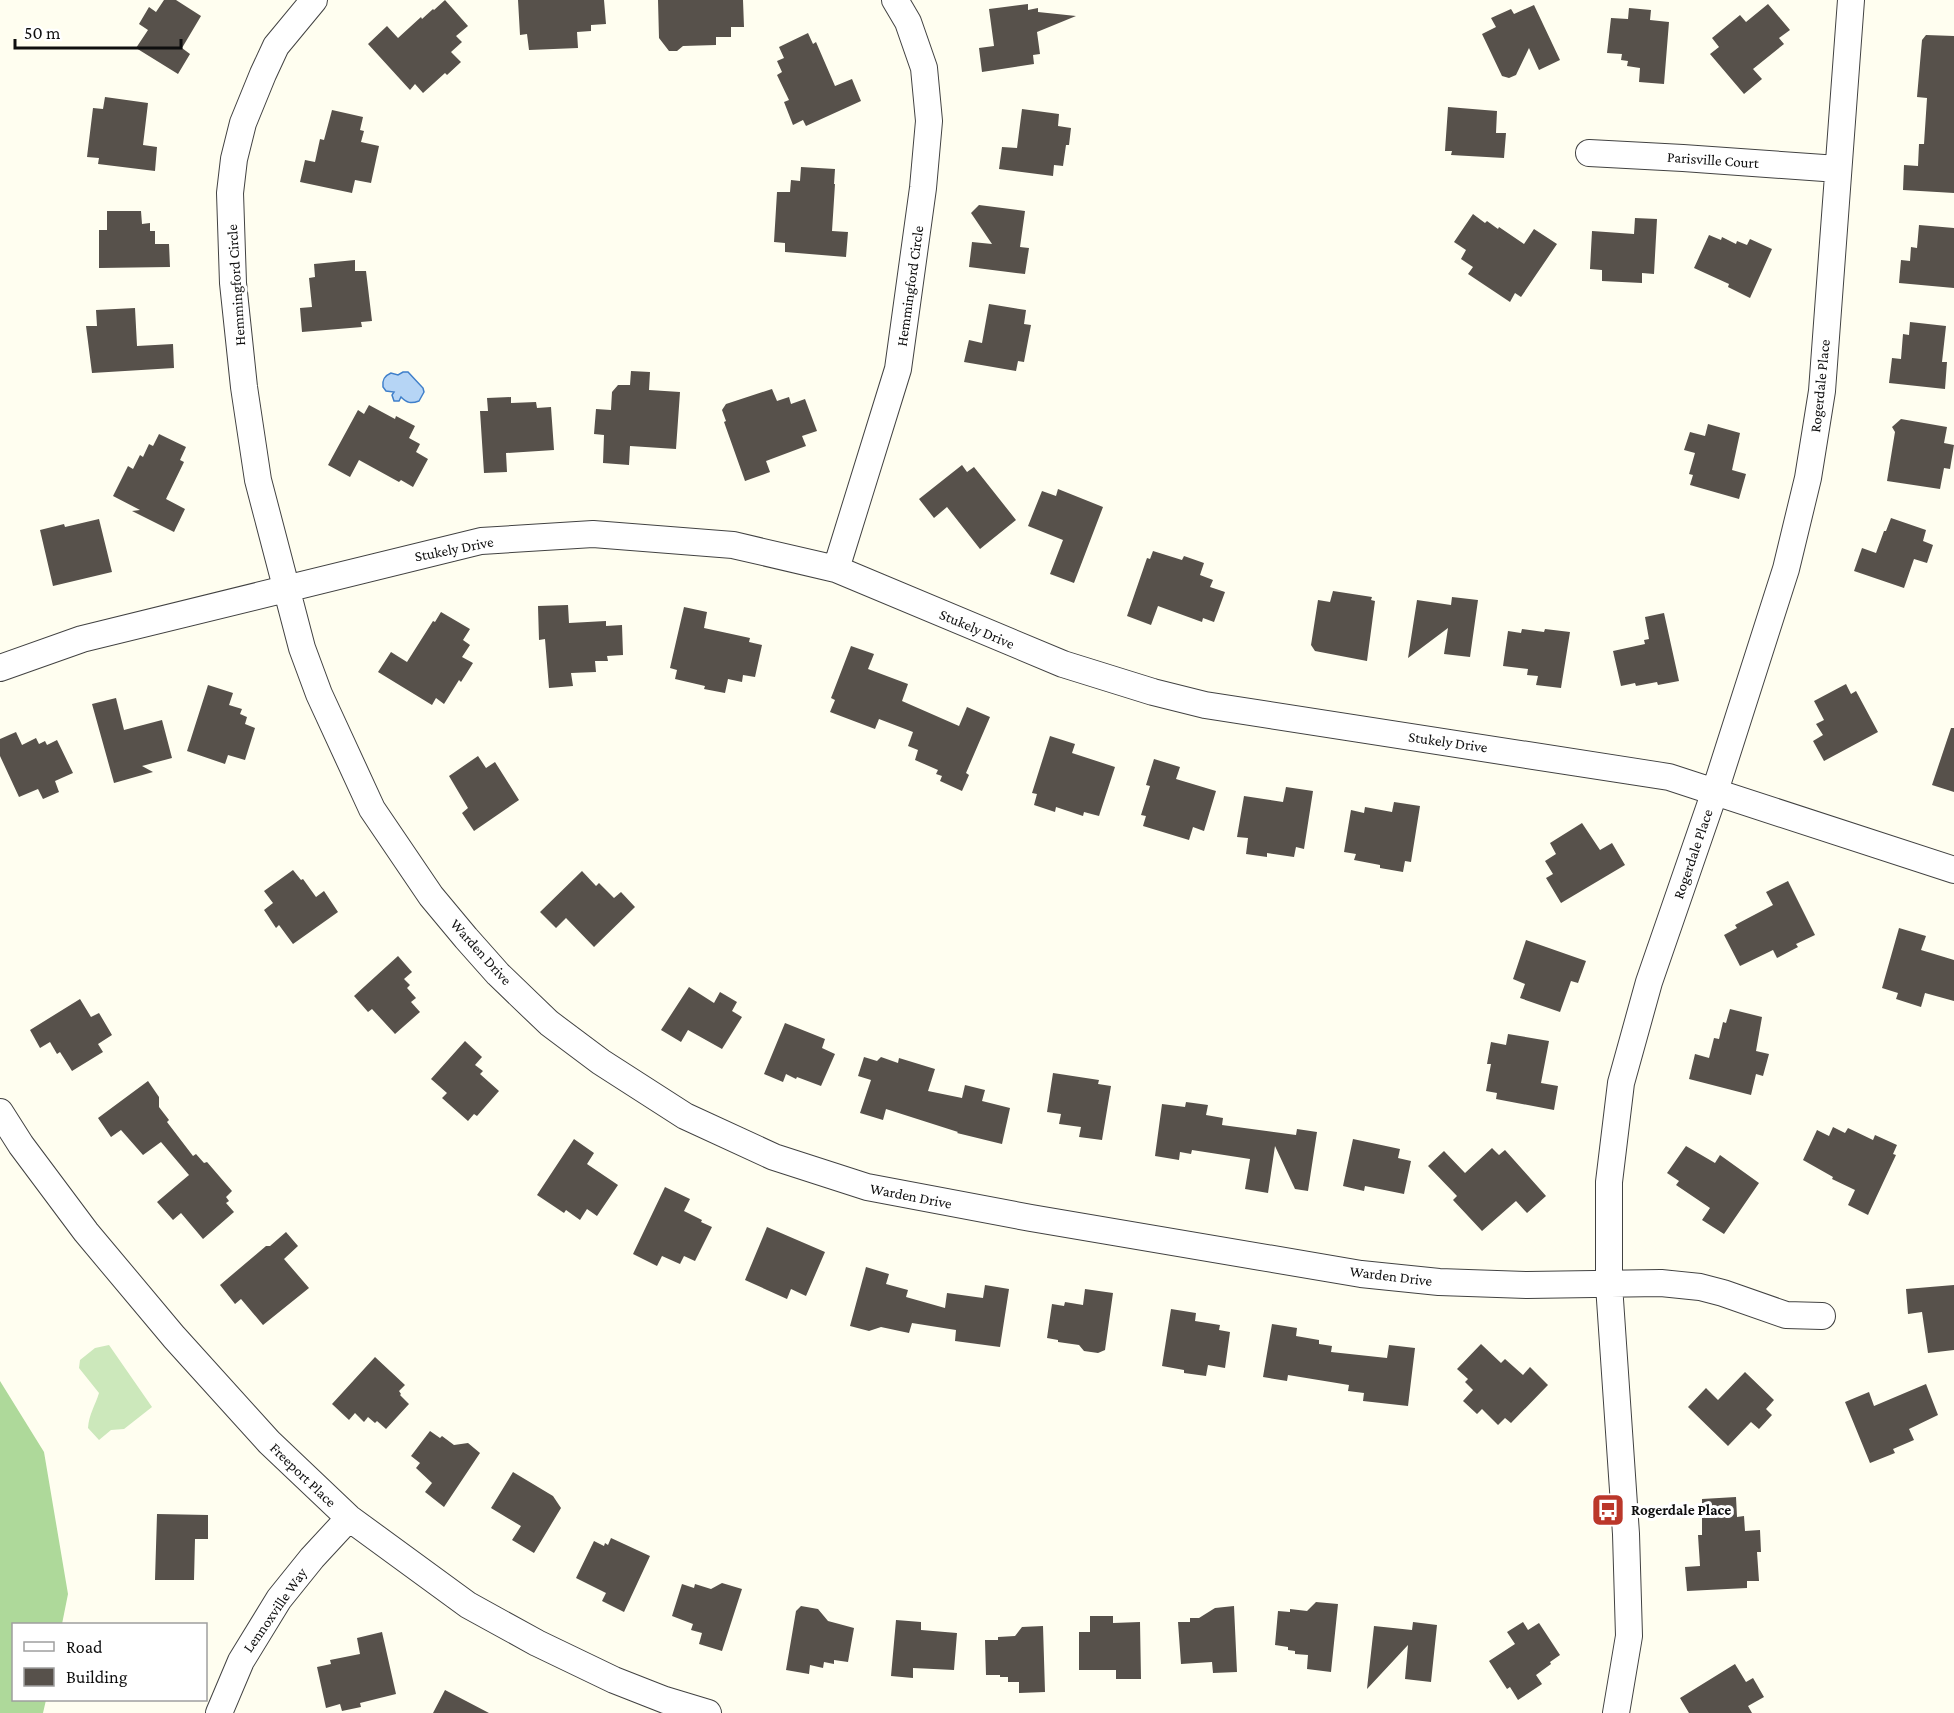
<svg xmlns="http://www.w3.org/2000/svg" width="1954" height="1713" viewBox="0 0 1954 1713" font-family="'Crimson Pro',serif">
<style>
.green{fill:#cce8bb}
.forest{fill:#aed99a}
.water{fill:#b6d5f5;stroke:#3f7fca;stroke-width:1.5}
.building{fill:#57514b}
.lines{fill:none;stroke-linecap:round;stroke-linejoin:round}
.street-casing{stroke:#424242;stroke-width:28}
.street{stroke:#fff;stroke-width:26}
.labels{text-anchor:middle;stroke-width:6;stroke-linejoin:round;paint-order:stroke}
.street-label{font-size:15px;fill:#0f0f0f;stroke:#fff}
.poi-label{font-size:15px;font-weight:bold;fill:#0f0f0f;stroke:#fff;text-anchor:start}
</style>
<rect width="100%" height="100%" fill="#fffef0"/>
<!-- green -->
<path class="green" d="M109,1345L152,1407L124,1429L111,1430L99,1440L88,1428C89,1414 95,1406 99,1393L79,1368L80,1360L95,1348Z"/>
<!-- forest -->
<path class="forest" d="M0,1381L44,1452L68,1594L62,1624H14V1700H46L43,1713H0Z"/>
<!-- water -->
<path class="water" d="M403,372H408L423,388L424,392L419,401C411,404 407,403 401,397L399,401H394L392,395L394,392L386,391L383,387C382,380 384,376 391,373L398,375Z"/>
<!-- building -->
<path class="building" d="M164,0H176L201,16L182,48L190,54L178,74L136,48L148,30L139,24L149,7L156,12Z
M445,0L468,26L456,36L462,42L451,52L461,62L447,75L445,73L423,93L415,84L410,90L368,44L387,26L398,38L421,17L422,19L433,9L434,10Z
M518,0H604L606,24L591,25V31L577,32L578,48L529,50L527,34L520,35Z
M658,0H743L744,27H731V37H716V45L683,46L677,51H669L659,38Z
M1028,4V10L1038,8V12L1076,16L1037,32L1040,54L1033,55L1034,64L982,72L979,48L994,46L989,9Z
M1768,4L1790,30L1779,38L1784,44L1753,69L1762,79L1744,94L1710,54L1719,47L1712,38L1740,15L1746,22Z
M1534,5L1560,60L1539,70L1529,48L1516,75L1509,78L1502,76L1482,34L1496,27L1491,18L1511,9L1514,14Z
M1629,8L1651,10L1650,20L1669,22L1664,84L1639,82L1640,68L1627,66L1628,61L1621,60L1622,54L1607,53L1611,18L1628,19Z
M808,33L813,44L816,42L835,86L852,79L861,101L806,126L803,120L793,125L784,102L789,100L777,75L782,72L777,61L784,58L779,47Z
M1926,35L1954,36V193L1903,190L1904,165L1918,166L1919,144H1924L1927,98L1917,97L1922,40Z
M105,97L148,103L143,145L157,147L155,171L98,164L99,158L87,157L93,108L103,109Z
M1448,107L1497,111L1496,133H1506L1504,158L1451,155L1452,151H1445Z
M1022,109L1059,114L1058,126L1071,128L1069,145H1066L1063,166L1054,165L1053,176L999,169L1002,147L1017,148Z
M332,110L363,117L360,130L364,131L361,142L379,146L371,183L355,180L352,193L300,182L305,160L315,162L320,139L324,140Z
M801,167L835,169L834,184H835L832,231L848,232L846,257L785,252V243L774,242L777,192H790L791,180L800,181Z
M979,205L1025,211L1020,247L1029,248L1025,274L969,267L972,242L992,244L971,213Z
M107,211H141L142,224L150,223V231H155V244H169L170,267L99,268V230H107Z
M1473,214L1485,223L1487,221L1498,229L1499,227L1524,244L1534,229L1557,244L1521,297L1515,293L1510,302L1468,274L1473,267L1461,259L1466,250L1454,242Z
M1635,218L1657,219L1654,274L1642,273V283L1602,281V270L1590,269L1592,231L1634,234Z
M1919,225L1954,228V288L1899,283L1901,260L1910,261L1911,247L1917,248Z
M1709,235L1721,240L1722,237L1736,244L1737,241L1747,245L1750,239L1772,249L1750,298L1728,287L1729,284L1694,268Z
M355,260V271H366L372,321L361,322L362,327L302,332L300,308L312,307L309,278L315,277L314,264Z
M989,304L1026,310L1024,324L1031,325L1024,362L1018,361L1016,371L964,362L969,340L982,343Z
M135,308L137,346L173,344L174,368L92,373L86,326H97L96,310Z
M1910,322L1946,326L1942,362H1947L1945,389L1889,383L1892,358L1901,359L1903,334L1909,335Z
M631,371L650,372L649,390L680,392L676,449L630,446L629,465L603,463L604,435L594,434L596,409L611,410L612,392L618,385H630Z
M772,389L777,401L789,397L791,404L805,399L817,431L802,436L806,446L766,461L770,472L745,481L724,422L726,421L722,410L726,404Z
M511,397V403L536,402L537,408L551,407L554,450L506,453L507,472L484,473L480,411H488L487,398Z
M369,405L395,419L396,416L415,426L409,438L420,444L416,452L428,459L413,487L401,480L399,482L359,460L350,477L328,465L358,410L364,414Z
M1901,419L1947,427L1944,443L1954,445L1950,469L1944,468L1940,489L1887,481L1895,432L1892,427Z
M1708,424L1740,433L1732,470L1746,474L1739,499L1690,485L1693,475L1689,474L1695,453L1684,450L1690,432L1705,436Z
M159,434L186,447L180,460L184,462L166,499L185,509L174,532L132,511L140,510L113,496L128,466L133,469L140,455L143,457L149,444L153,446Z
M962,465L967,472L974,467L1016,520L980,549L947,507L934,518L919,499Z
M1058,489L1103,507L1074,583L1050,574L1063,540L1028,526L1042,491L1056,496Z
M1891,518L1926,530L1923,541L1933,545L1927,563L1914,559L1904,588L1854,571L1862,548L1876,553L1884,531H1886Z
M99,519L112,572L53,586L40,530L64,524L65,527Z
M1153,551L1182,560L1184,556L1204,563L1200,575L1213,580L1210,587L1225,592L1214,622L1203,618L1202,622L1158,606L1151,625L1127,616L1147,558L1150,559Z
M1333,591L1372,597L1371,600L1375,601L1367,661L1315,651L1311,645L1318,600L1330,602Z
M1452,597L1478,600L1470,657L1444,654L1448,628L1408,658L1417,600L1451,605Z
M568,605L569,623L606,621V626L622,625L623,655L607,656L608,661H595L596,672L571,673L573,686L549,688L545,639L539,640L538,606Z
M684,607L707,612L704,628L750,638L749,642L762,645L755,677L743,675L742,682L728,679L725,693L704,689L705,686L675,679L677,670L670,668Z
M441,612L470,629L463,640L470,645L462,657L473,663L461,682L459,680L444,704L436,698L432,705L378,672L391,652L407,662L433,621L435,622Z
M1664,613L1679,681L1658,685L1657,682L1636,686L1635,683L1621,686L1613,651L1645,644L1644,640L1649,639L1645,617Z
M1522,629L1544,632L1545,629L1570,632L1561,688L1536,685L1538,676L1527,675L1528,669L1503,666L1508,631L1521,633Z
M851,646L874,654L868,669L908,684L902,701L959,726L967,707L990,717L966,773L969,775L962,791L940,781L942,776L936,774L938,770L915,760L918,750L908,746L913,732L879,719L875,729L830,712L835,700L831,698Z
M1846,684L1851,694L1856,691L1878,732L1824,761L1813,741L1823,735L1816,724L1824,720L1814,701Z
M208,685L233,693L229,705L242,709L240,714L247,717L245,724L255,728L245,760L228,755L225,764L187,751Z
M116,698L124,730L162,720L172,758L142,766L153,772L114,783L92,704Z
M1951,728H1954V792L1932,785Z
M16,732L22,745L36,738L39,744L45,741L47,745L57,740L73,773L55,781L59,792L43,799L38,789L19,797L0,756V739Z
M1050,736L1075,744L1072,753L1115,767L1099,816L1084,812L1083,816L1056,807L1055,812L1034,805L1037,794L1032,793Z
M478,756L486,768L495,762L519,800L474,831L462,813L468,808L449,776Z
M1154,759L1180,767L1176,779L1216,791L1204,831L1193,827L1189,840L1143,826L1146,816L1141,815L1150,786L1146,785Z
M1286,787L1313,791L1304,849L1296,847L1294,857L1267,853V857L1246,854L1248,838L1237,837L1244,796L1283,802Z
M1394,802L1420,806L1411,862L1405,861L1403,872L1380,868V865L1354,860L1356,854L1344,852L1351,810L1364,813L1365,807L1392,812Z
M1582,823L1600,850L1612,843L1625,865L1561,903L1546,878L1553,874L1545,861L1556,854L1550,843Z
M293,870L301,880L303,879L316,897L324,891L338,912L293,944L279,925L276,928L264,910L273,903L264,891Z
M582,871L596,886L599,883L614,898L621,892L635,907L594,947L566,918L556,928L540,912Z
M1788,881L1815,935L1796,944L1798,947L1777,958L1773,950L1740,966L1724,935L1737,928L1735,925L1773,905L1766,892Z
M1899,928L1926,936L1921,950L1954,960V1001L1925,993L1921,1007L1896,999L1898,993L1882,988Z
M1526,940L1586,961L1578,983L1571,981L1560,1012L1520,998L1525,984L1513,979Z
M398,956L412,972L404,979L410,985L407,988L416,998L411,1002L420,1012L395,1034L372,1009L368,1012L354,996Z
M689,987L714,1003L720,992L737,1002L732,1011L742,1017L722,1049L688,1030L681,1042L661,1030Z
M80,999L91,1017L99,1013L112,1035L98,1044L103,1052L72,1071L60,1052L57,1054L50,1042L40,1048L30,1030Z
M1730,1009L1762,1017L1756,1051L1769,1054L1763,1076L1756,1074L1751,1095L1689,1079L1695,1054L1709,1058L1714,1038L1719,1039L1723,1022L1726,1023Z
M785,1023L825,1039L822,1048L835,1054L821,1086L797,1077L796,1079L786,1074L783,1082L764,1074Z
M1508,1034L1549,1041L1541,1083L1558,1086L1554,1110L1496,1099L1497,1093L1486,1091L1491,1064H1487L1491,1042L1506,1045Z
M465,1041L482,1057L475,1065L483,1071L480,1074L499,1091L477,1116L474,1114L468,1121L442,1098L447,1093L431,1079Z
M864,1057L877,1061L881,1057L898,1063L899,1058L935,1069L928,1091L962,1098L965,1085L985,1090L982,1101L1010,1108L1002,1144L957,1133L958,1132L886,1109L883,1120L860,1113L871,1080L858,1076Z
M1053,1073L1099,1080L1098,1084L1111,1086L1102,1140L1079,1137L1081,1127L1059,1124L1061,1114L1047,1112Z
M148,1081L159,1097V1107L169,1120L167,1122L193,1156L196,1154L204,1163L207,1162L232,1191L226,1197L229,1201L226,1203L234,1212L203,1239L181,1213L173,1220L157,1202L189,1175L161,1142L143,1155L121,1130L111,1137L98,1118Z
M1186,1102L1208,1105L1206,1115L1223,1118L1222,1125L1296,1135L1297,1129L1317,1132L1308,1191L1295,1189L1275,1146L1268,1193L1245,1189L1250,1159L1192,1150L1191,1154L1180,1152L1179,1160L1155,1156L1162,1104L1185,1107Z
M1833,1127L1845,1133L1848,1128L1873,1140L1875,1135L1897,1145L1893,1154L1896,1155L1868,1215L1848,1205L1855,1190L1832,1179L1833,1177L1803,1160L1817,1130L1829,1136Z
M574,1139L594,1153L587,1164L618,1185L597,1216L587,1209L580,1220L566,1210L564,1213L537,1195Z
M1353,1139L1400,1149L1398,1158L1411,1161L1404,1194L1365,1186L1364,1191L1343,1186Z
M1686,1146L1715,1163L1720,1155L1759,1183L1724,1234L1702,1220L1710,1208L1676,1185L1679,1181L1667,1173Z
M1492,1148L1499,1155L1505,1150L1546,1196L1527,1213L1516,1201L1482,1231L1453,1200L1457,1196L1428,1166L1444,1151L1465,1173Z
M665,1187L690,1199L684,1211L702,1220L701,1222L712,1227L695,1261L684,1256L680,1264L662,1256L657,1266L633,1254Z
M767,1227L825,1252L806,1296L791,1289L787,1299L745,1280Z
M286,1232L298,1246L284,1259L309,1288L263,1325L241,1299L235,1304L220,1285L266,1246H270Z
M866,1267L889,1274L886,1284L908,1290L906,1297L945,1308L947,1293L983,1298L985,1285L1009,1289L1000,1347L955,1341L956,1330L912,1323L909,1333L881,1327L869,1331L850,1326Z
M1954,1285V1350L1928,1353L1922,1312L1908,1314L1906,1289Z
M1085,1289L1113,1293L1105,1350L1098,1353L1084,1351L1079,1345L1058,1342V1340L1047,1338L1052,1304L1064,1306L1065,1302L1083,1305Z
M1171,1309L1196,1313L1195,1321L1220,1325L1219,1330L1230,1332L1225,1368L1208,1365L1206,1376L1184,1373V1370L1162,1366Z
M1272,1324L1297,1328L1296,1336L1319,1340V1344L1332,1346L1331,1352L1387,1358L1389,1345L1415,1348L1408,1406L1363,1401L1364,1393L1348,1391L1349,1385L1288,1375L1287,1381L1263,1377Z
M1481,1344L1501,1363L1505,1359L1523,1375L1530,1367L1548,1385L1511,1423L1505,1418L1498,1425L1482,1409L1477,1414L1463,1401L1473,1390L1465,1382L1468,1379L1457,1369Z
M375,1357L405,1385L399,1391L401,1394L400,1395L409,1404L386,1429L377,1421L375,1423L368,1417L364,1422L355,1413L349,1420L332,1404Z
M1745,1372L1774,1400L1766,1409L1772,1415L1759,1429L1751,1422L1728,1446L1688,1407L1706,1388L1718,1400Z
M1926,1384L1938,1415L1909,1429L1914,1440L1893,1449L1895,1453L1870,1463L1845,1402L1869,1392L1874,1406Z
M430,1431L440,1438L442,1436L454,1445L468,1443L480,1453L444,1507L425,1492L432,1483L416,1468L420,1463L411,1456Z
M513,1472L553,1496L561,1508L534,1553L512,1540L521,1526L491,1508Z
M1736,1497L1737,1517L1744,1516L1745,1531L1760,1530L1761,1552H1757L1759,1581H1747V1588L1687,1591L1685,1567L1700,1566L1698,1535H1702V1499Z
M157,1514L208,1515V1539H195L194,1580H155Z
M611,1538L650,1556L624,1612L602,1601L606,1593L576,1578L594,1541L604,1546L605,1543L608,1545Z
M722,1583L742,1589L722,1651L699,1644L702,1633L691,1630L693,1624L672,1616L682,1584L694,1588L695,1584L711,1589Z
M1316,1602L1338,1604L1331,1672L1307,1669L1308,1655L1295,1654V1651L1288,1650V1647L1275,1645L1278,1611L1290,1612V1609L1307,1611Z
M801,1606L818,1609L828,1621L854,1628L848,1662L834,1660V1664L824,1662L823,1668L810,1665L809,1674L786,1670L796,1611Z
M1234,1606L1237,1672L1213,1673L1212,1662L1181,1664L1178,1622H1190V1618H1199L1215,1608Z
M1090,1616H1113V1623L1140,1622L1141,1679H1116V1670H1079V1632H1090Z
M896,1620L921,1622V1630L957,1633L954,1670L913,1668V1678L891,1676Z
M1413,1622L1437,1625L1431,1682L1405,1679L1408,1645L1367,1689L1374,1626L1412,1630Z
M1523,1622L1528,1630L1539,1623L1560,1655L1550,1662L1551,1664L1536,1675L1542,1684L1518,1700L1510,1687L1507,1689L1489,1661L1515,1644L1507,1632Z
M1043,1626L1045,1692L1019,1693V1682H1008V1677H1000V1675H986L985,1640H998V1637L1015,1636L1022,1627Z
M382,1632L396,1694L360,1703L361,1707L342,1711L340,1704L326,1708L317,1667L331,1664L330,1660L360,1654L357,1638Z
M1735,1664L1746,1682L1753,1678L1764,1697L1748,1706L1752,1713H1689L1680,1698Z
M445,1690L489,1713H433Z"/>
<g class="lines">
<!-- street casing -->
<g class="street-casing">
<path id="street" d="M314,0L276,46L263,74L243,123L234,159L230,193L233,283L244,387L258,480L302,648L319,694L372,809L431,896L466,938L498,974L549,1023L601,1062L685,1116L774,1157L867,1187L1031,1218L1361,1274L1439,1282L1527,1285L1661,1283L1700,1287L1723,1293L1786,1315L1822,1316
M1589,153L1683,158L1838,169
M836,569L898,369L923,188L929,121L924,68L908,22L895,0
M0,668L82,639L481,541L593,534L733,545L836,569L1063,664L1153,692L1205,705L1669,777L1954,870
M0,1112L21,1145L86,1232L174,1337L269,1442L349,1518L468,1605L537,1643L614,1680L665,1700L708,1713
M219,1713L241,1661L279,1599L312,1558L349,1518
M1616,1713L1629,1636L1626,1534L1609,1285V1182L1621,1083L1649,982L1715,791L1786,569L1808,478L1822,391L1851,0"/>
</g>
<!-- street -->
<use href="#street" class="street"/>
</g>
<!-- icons -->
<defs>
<g id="bus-square" transform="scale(1.725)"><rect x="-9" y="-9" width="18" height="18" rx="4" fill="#bb372a" stroke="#fff"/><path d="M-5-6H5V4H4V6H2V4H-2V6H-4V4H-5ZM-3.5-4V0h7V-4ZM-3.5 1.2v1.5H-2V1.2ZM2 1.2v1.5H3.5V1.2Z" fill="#fff"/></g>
</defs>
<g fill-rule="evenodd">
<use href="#bus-square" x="1608" y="1510"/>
</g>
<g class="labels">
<!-- street labels -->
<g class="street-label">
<text transform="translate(1713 160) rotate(4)" y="5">Parisville Court</text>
<text transform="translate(236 285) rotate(-94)" y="5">Hemmingford Circle</text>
<text transform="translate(910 286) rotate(-82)" y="5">Hemmingford Circle</text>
<text transform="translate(1820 386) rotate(-84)" y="5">Rogerdale Place</text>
<text transform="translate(454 549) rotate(-11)" y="5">Stukely Drive</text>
<text transform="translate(977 629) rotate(23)" y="5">Stukely Drive</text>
<text transform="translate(1448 742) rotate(8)" y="5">Stukely Drive</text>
<text transform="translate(1693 854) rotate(-71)" y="5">Rogerdale Place</text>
<text transform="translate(481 952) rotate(48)" y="5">Warden Drive</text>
<text transform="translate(911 1196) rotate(11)" y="5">Warden Drive</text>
<text transform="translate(1391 1276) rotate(7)" y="5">Warden Drive</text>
<text transform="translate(303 1475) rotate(44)" y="5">Freeport Place</text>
<text transform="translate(275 1610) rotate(-55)" y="5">Lennoxville Way</text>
</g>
<!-- poi labels -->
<g class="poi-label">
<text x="1631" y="1515">Rogerdale Place</text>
</g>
</g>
<!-- legend -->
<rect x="12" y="1623" width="195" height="78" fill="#ffffff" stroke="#9f9f9f" stroke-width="1.5"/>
<rect x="24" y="1642" width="30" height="9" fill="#ffffff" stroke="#9f9f9f" stroke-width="1.5"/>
<text x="66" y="1653" font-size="18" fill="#0f0f0f">Road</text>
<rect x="24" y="1668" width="30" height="18" fill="#57514b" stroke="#9f9f9f" stroke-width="1.5"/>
<text x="66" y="1683" font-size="18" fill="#0f0f0f">Building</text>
<!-- scale -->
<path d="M15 39v9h166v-9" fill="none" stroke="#0f0f0f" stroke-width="3"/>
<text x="24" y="39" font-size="18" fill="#0f0f0f" stroke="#ffffff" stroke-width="4.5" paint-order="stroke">50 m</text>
</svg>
